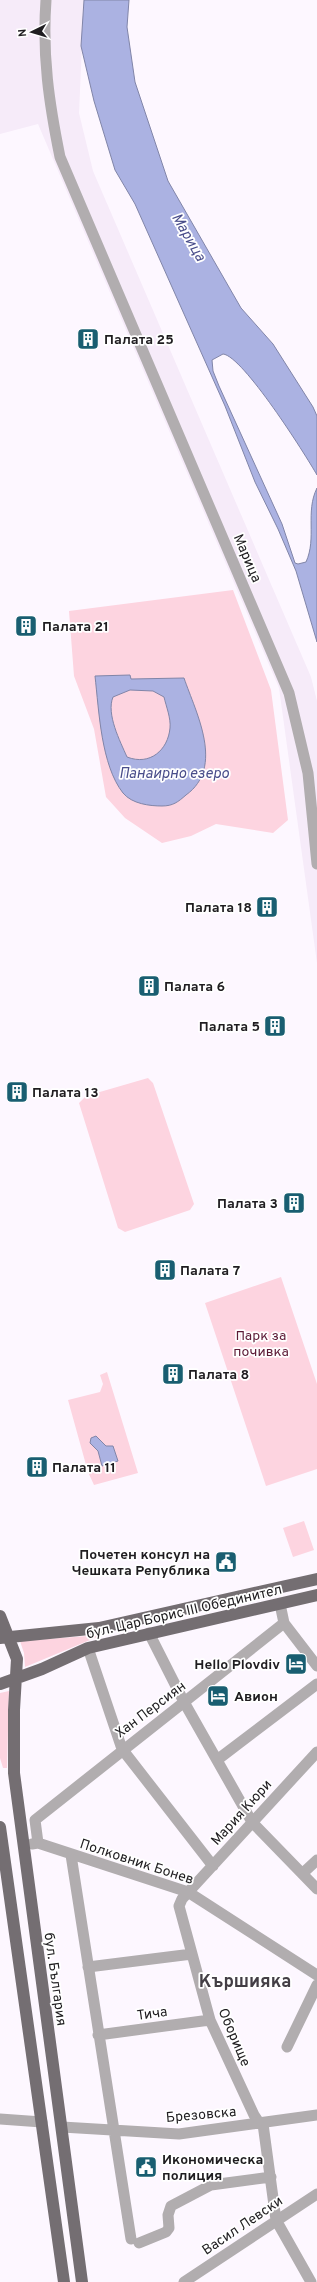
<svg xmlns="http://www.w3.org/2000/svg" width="317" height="2282" viewBox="0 0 317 2282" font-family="Overpass,sans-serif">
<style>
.built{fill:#f6ebf9}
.green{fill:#fdd4e0}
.water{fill:#abb2e2;stroke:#8185a8;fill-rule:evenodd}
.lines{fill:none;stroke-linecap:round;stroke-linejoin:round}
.minor{stroke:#b1adaf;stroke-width:11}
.major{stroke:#746e72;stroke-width:12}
.labels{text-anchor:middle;stroke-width:3.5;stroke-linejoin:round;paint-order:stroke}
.poi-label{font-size:14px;font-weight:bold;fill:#1f1d20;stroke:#fff;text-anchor:start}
.street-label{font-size:14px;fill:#1f1d20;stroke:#fff}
.park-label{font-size:14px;fill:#5c1a36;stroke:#fff}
.water-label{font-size:15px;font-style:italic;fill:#494d8a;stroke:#fff}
.district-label{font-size:18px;font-weight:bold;fill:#433e45;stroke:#fff}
</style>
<rect width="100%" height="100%" fill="#fdf7ff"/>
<!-- built -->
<path class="built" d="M0,0H84L79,113L93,171L311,677L317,701V963L279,688L38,124L0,134Z"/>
<!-- green -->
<path class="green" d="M233,590L271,690L288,820L273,833L216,824L191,836L162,843L125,818L106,797L94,729L74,676L69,611Z
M148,1078L153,1083L194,1204L190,1210L125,1232L118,1228L79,1103L86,1096Z
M281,1277L317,1384V1469L266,1486L205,1303Z
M107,1372L138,1473L94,1485L88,1472L68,1400L100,1392L103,1384L100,1375Z
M304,1521L314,1550L293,1557L283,1528Z
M102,1635L25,1667L24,1653L20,1641Z
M9,1691L7,1768H3L0,1758V1693Z"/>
<!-- water -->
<path class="water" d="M84,0H129L127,27L135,82L168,181L241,308L273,344L313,407L317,416V475C305,454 243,356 223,354L212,360L213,371L219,386L282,524L295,563L298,564L306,562C317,538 305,512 317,488V642L296,571L278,529L255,482L225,406L135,204L115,170L94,101L81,46Z
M130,675L131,679L184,678C196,713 225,767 186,795C178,802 173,806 162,806C150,806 132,804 123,793C101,765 99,711 95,676ZM130,690L153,691L164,697C166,706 171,718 170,728C168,750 150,766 127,757C120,741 106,714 113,697Z
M96,1436L106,1446H113L118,1461L102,1466L98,1451L90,1443L91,1438Z"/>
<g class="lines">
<!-- minor -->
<path class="minor" d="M46,0C42,55 49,103 60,157L289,693L308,773L317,864
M280,1604L284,1623L317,1666
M149,1633L184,1702L252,1822L317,1889
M88,1648L122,1749L213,1866
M217,1760L317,1684
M38,1843L35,1820L284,1623
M32,1844L38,1843L188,1892L317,1975
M71,1855L131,2239
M303,1873L317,1860
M88,1967L192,1954
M98,2035L210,2020
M287,2047L317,1985
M0,2119L42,2122
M260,2124L254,2115L210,2020L179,1906L182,1899L317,1752
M263,2124L276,2220L311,2282
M62,2127L179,2134L317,2115
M139,2243L166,2232L169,2228L168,2215L171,2206L211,2185L271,2177
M184,2282L317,2194"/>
<!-- major -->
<path class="major" d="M0,1616L17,1659L14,1710V1773L82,2282
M0,1638L99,1628L317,1579
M0,1684L42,1669L88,1648L317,1595
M0,1827L64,2282"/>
</g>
<!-- icons -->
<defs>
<g id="building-square" transform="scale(1.15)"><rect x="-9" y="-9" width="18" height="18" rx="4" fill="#195e71" stroke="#fff"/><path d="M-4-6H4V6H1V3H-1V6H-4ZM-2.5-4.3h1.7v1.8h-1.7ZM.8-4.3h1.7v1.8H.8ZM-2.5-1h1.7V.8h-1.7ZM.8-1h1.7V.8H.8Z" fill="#fff"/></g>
<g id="civic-square" transform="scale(1.15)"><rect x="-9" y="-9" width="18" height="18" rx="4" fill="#195e71" stroke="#fff"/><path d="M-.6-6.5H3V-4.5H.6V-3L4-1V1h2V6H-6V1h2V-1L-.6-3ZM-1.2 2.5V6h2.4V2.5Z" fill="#fff"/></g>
<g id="hotel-square" transform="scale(1.15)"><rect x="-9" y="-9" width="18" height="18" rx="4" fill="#195e71" stroke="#fff"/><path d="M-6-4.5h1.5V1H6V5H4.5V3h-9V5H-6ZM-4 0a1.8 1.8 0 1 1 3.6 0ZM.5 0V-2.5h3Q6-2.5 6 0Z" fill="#fff"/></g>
</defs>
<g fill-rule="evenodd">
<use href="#building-square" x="88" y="339"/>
<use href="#building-square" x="26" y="626"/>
<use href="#building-square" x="267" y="907"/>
<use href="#building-square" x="149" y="986"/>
<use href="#building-square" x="275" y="1026"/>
<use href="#building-square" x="17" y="1092"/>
<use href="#building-square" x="294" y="1203"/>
<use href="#building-square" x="165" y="1270"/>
<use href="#building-square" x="173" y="1374"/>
<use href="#building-square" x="37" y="1467"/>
<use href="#civic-square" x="226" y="1562"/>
<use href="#hotel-square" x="296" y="1664"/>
<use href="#hotel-square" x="218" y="1696"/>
<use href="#civic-square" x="146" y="2167"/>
</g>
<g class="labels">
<!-- poi labels -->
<g class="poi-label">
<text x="104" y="344">Палата 25</text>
<text x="42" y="631">Палата 21</text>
<text x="252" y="912" text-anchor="end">Палата 18</text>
<text x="164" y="991">Палата 6</text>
<text x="260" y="1031" text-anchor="end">Палата 5</text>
<text x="32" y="1097">Палата 13</text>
<text x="278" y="1208" text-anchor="end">Палата 3</text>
<text x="180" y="1275">Палата 7</text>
<text x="188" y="1379">Палата 8</text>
<text x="52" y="1472">Палата 11</text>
<text x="210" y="1559" text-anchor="end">Почетен консул на<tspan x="210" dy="16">Чешката Република</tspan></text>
<text x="280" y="1669" text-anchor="end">Hello Plovdiv</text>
<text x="234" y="1701">Авион</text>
<text x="162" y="2164">Икономическа<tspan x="162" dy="16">полиция</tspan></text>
</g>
<!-- street labels -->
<g class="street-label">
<text transform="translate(248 558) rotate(67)" y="5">Марица</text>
<text transform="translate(184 1611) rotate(-13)" y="5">бул. Цар Борис III Обединител</text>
<text transform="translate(150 1709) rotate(-37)" y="5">Хан Персиян</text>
<text transform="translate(241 1812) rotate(-48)" y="5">Мария Кюри</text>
<text transform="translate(137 1861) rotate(18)" y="5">Полковник Бонев</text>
<text transform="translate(56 1979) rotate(82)" y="5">бул. България</text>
<text transform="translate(152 2013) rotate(-8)" y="5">Тича</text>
<text transform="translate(235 2037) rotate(67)" y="5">Оборище</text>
<text transform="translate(201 2114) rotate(-5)" y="5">Брезовска</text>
<text transform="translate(242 2225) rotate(-34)" y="5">Васил Левски</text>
</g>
<!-- park labels -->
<g class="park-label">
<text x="261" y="1340">Парк за<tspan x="261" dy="16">почивка</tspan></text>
</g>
<!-- water labels -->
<g class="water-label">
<text transform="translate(189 237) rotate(60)" y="5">Марица</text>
<text x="174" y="778">Панаирно езеро</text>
</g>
<!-- district labels -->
<g class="district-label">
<text x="245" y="1987">Кършияка</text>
</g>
</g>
<!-- north arrow -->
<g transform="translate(32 32) rotate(265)" stroke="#ffffff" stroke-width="3" paint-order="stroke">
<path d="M0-3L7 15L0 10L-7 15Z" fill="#1f1d20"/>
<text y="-6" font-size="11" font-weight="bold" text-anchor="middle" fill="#1f1d20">N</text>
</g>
</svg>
